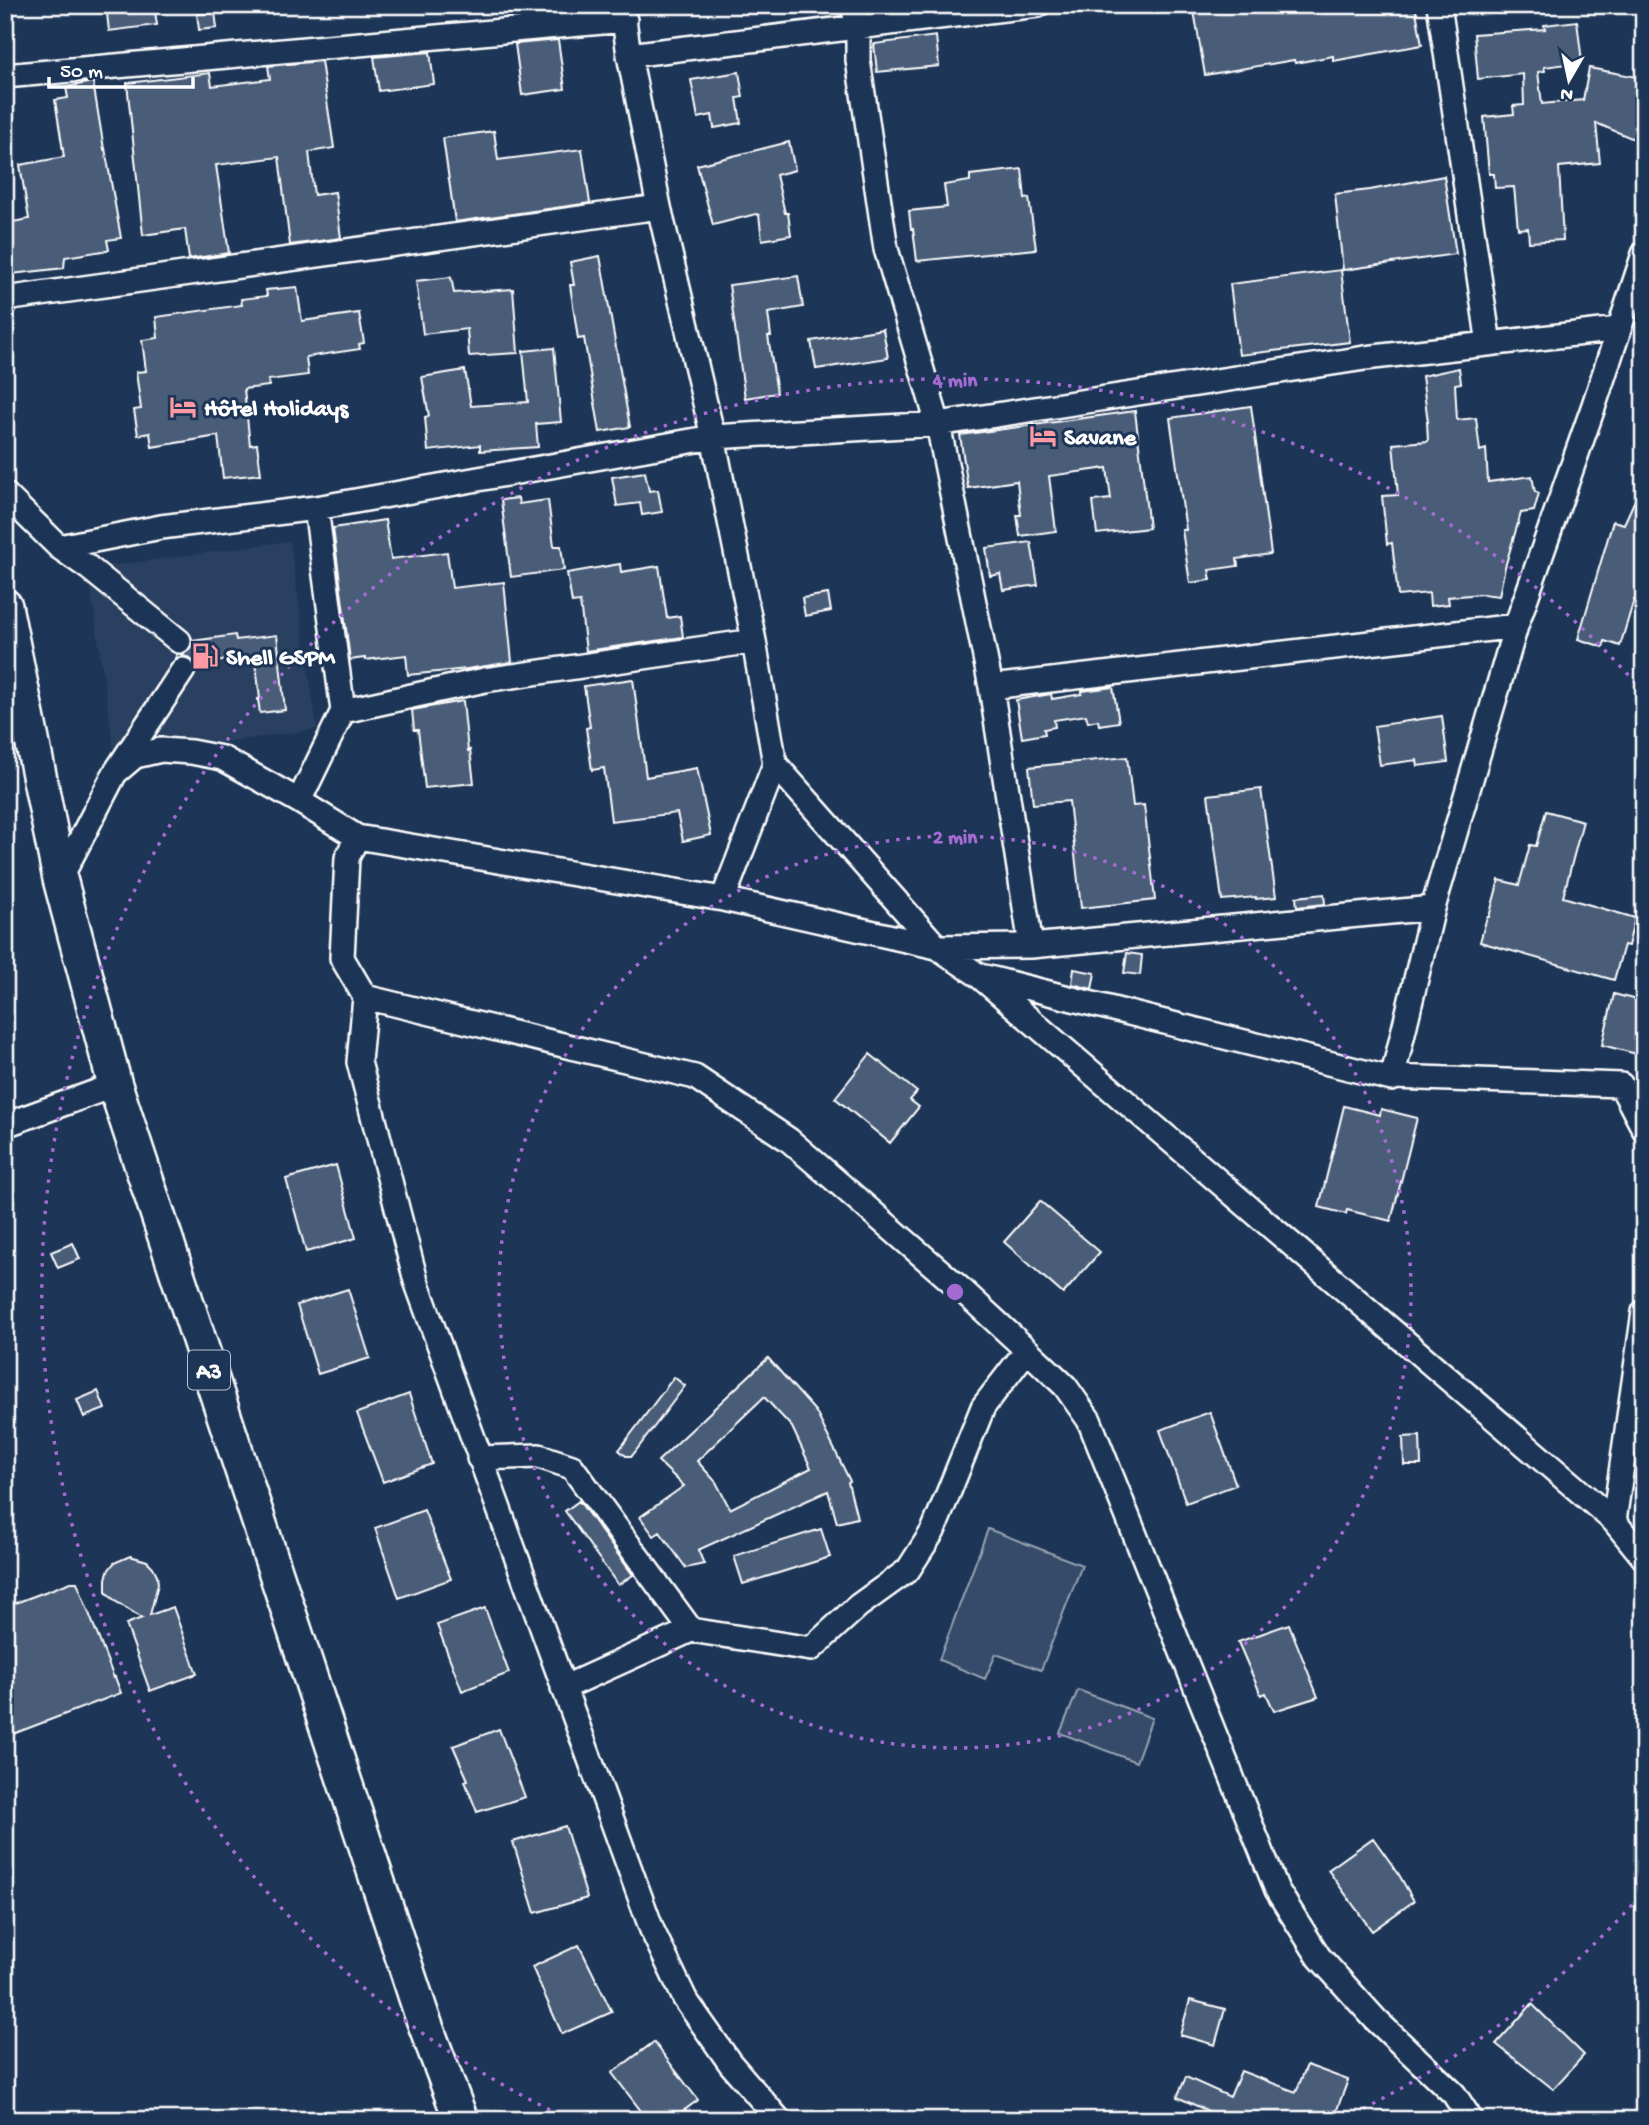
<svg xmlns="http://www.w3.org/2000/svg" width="1649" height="2125" viewBox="0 0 1649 2125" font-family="'Gochi Hand',sans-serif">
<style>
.built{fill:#2a4161}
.green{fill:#364b69;stroke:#9aa5b4;stroke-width:2}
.building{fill:#4a5d79;stroke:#fff;stroke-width:2;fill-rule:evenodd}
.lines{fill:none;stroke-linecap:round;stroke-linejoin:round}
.minor-casing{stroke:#fff;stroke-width:28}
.highway-casing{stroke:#fff;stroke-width:38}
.minor{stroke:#1d3557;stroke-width:23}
.highway{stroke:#1d3557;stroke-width:33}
.ring{fill:none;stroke:#a36bd2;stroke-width:3.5;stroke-dasharray:3.5 7}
.labels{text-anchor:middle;stroke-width:6;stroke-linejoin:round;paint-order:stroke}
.shield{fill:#1d3557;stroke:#bbc2cd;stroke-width:2}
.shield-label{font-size:23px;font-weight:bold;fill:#fff}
.poi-label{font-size:24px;font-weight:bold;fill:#fff;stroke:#1d3557;text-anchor:start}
.centre{fill:#a36bd2;stroke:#1d3557;stroke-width:3.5}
.ring-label{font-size:21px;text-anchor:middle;font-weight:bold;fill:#a36bd2;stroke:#1d3557;stroke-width:6;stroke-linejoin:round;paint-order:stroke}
</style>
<rect width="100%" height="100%" fill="#1d3557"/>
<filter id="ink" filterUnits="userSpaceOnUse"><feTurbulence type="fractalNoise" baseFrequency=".0143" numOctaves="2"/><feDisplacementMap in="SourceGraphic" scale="14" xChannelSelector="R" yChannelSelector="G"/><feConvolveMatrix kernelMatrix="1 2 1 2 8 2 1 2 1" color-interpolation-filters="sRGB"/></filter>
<g filter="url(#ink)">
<!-- built -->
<path class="built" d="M290,541L317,729L115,758L88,569Z"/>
<!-- green -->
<path class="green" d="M988,1529L1082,1565L1041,1670L996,1654L985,1679L939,1660Z
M1078,1690L1152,1718L1136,1762L1060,1733Z"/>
<!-- building -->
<path class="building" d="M106,5H154L157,25L109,31Z
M1193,5H1250L1251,12L1288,5H1415L1422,45L1333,61V56L1295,63L1294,60L1205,75Z
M215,12L217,28L199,30L197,14Z
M1577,21L1582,62L1544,67L1545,71L1538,72L1542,104L1583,100L1589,68L1642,78L1637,103L1644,105V112L1636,140L1596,123L1600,163L1559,167L1563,240L1529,242L1528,228L1518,229L1514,187L1495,188L1494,174H1489L1484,117L1514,114L1513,106L1524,105L1523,74L1478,79L1474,34L1545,29L1544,25Z
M936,36L939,66L877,72L874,44Z
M558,40L565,89L522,95L515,44Z
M430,52L434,84L379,91L374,57Z
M321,61L334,148L309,152L314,195L335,192L341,238L290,245L279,157L216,165L229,253L189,259L185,229L143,235L127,83L210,73L212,86L270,79L268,66Z
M739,72L743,97L737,98L741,123L714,128L712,115L698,118L691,80Z
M93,82L104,149L105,148L121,238L107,240L109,250L65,257L64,268L12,274L9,253H12L7,223L29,219L20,165L64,157L55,100L68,98L66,87Z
M494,131L498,160L582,149L590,203L455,222L443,138Z
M789,142L795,170L776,175L785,213H788L791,235L762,240L759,215L756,214L713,225L697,165Z
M1022,169L1025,199L1029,198L1036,249L917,261L913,229H911L909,211L947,207L944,185L970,181V175Z
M1444,176L1456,254L1343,270L1335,194L1370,190Z
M600,256L630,427L600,432L584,338L578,339L570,285H574L570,262Z
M1341,270L1350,342L1239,355L1230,284Z
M798,276L803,307L768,313L771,336H768L777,393L745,398L729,285Z
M451,277L454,293L513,289L518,353L469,356L467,329L423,334L416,281Z
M297,287L302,321L359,313L364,343L359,344L360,349L306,357L308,375L268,380L269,386L244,389L250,445L257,444L261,474L223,478L218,436L152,447L150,433L138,435L134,410L141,409L136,372L146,371L142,340L158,338L156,317L242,305L241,299L267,296L266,290Z
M883,329L888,358L816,369L811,341Z
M554,348L561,422L536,424L538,447L480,451V445L428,451L425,417L429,416L422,377L465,370L471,406L528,402L523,351Z
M1459,368L1461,383L1455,384L1457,420L1476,418L1480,451L1486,449L1488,482L1532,476L1535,492L1539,493L1534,511L1521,513L1505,567L1499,596L1482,594L1448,597L1449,604L1430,606L1429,593L1398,596L1392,543L1387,544L1382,496L1398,495L1393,444L1428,441L1427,422H1428L1422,376Z
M1251,406L1271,554L1237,559L1238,566L1209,570L1211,580L1190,583L1182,530H1186L1170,418Z
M1135,411L1149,528L1097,534L1093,501L1111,499L1107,468L1049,476L1056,531L1020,536L1017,515H1021L1017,481L968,488L960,435Z
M645,472L649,491L658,490L662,512L642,515L640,503L617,506L612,477Z
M1644,480V603L1634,600L1620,646L1605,641L1603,647L1578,639L1613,521L1624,524Z
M518,498L519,504L548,500L554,546H561L564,570L511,577L501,500Z
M385,520L391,559L447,552L452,588L504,582L512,662L467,669L408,675L406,655L365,660V658L350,660L333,528Z
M1031,542L1038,585L1003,590L1000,574L990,576L986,548Z
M620,564L621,572L659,566L667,618L680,616L683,637L586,651L580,602L572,603L567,573Z
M828,594L831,611L805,616L802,598Z
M235,635L236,640L277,635L285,710L260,713L258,699H260L255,656L196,665L190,658L183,656L176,658V654H183L189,650L193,641Z
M633,679L646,777L697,768L711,835L683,841L677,813L611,821L604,768L592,770L586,728L590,727L584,686Z
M1113,687L1119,722L1099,725L1098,720L1088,722L1086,715L1054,720L1055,727L1044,729L1045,734L1022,738L1016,700L1051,694L1052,699L1082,694V691Z
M463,701L468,751L470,750L474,783L425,788L418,730H414L412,710Z
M1442,716L1448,762L1418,766L1417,760L1380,765L1374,726Z
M1127,757L1133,806L1144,805L1155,900L1081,908L1069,801L1033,804L1029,767Z
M1261,789L1276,897L1256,899V897L1222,900L1208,795Z
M1546,811L1583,821L1563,897L1635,918L1628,946L1624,945L1614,980L1480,942L1487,917H1489L1499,880L1519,885L1530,845L1536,846Z
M1324,894L1325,904L1297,907L1296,897Z
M1127,953L1142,955L1140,975L1124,973Z
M1074,969L1095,973L1092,989L1072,984Z
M1614,994L1644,1002V1056L1602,1045Z
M870,1054L917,1092L910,1100L919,1107L890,1143L835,1098Z
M1344,1106L1380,1115L1381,1109L1417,1118L1391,1221L1347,1210L1346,1214L1319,1207Z
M336,1165L356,1238L306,1252L286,1179Z
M1040,1201L1100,1252L1063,1294L1004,1242Z
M73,1243L80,1259L58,1268L51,1252Z
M348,1289L370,1358L318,1374L297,1305Z
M768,1358L816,1412L850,1481L848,1482L857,1518L837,1523L828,1491L698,1550L704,1564L686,1568L660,1532L654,1536L640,1517L684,1486L658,1461ZM764,1397L792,1427L811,1468L730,1509L716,1482L697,1461Z
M674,1377L685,1386L632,1456H626L619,1450Z
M98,1391L105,1409L84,1417L77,1400Z
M409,1394L432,1464L383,1482L357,1413Z
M1210,1412L1236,1485L1186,1503L1160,1430Z
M1420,1436L1421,1465H1404L1403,1437Z
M579,1501L633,1575L618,1585L565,1511Z
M424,1510L451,1579L399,1598L375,1528Z
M821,1529L830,1557L743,1584L734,1556Z
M130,1556L147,1561L153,1567L157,1575L158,1584L150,1615L173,1607L197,1674L150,1691L126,1624L142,1618L115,1601L106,1592V1579L108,1571L114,1563Z
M71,1582H77L114,1678L115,1677L121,1693L5,1737V1607Z
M485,1608L509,1673L462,1691L437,1625Z
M1289,1624L1318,1697L1274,1711L1266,1693L1261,1695L1238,1642Z
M499,1729L525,1797L477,1812L465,1781L468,1780L453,1746Z
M565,1826L587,1898L535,1913L513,1842Z
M1373,1838L1398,1873L1414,1901L1372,1931L1328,1870Z
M579,1945L612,2012L562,2034L532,1967Z
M1190,2000L1225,2009L1215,2045L1180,2035Z
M1532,2004L1584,2055L1553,2089L1496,2044Z
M654,2042L698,2100L671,2120H648L612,2073Z
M1307,2065L1348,2080L1333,2120H1228L1177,2097L1186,2077L1230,2097L1241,2071L1296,2092Z"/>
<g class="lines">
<!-- minor casing -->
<g class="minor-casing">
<path id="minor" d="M622,5L629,55L659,207L713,437L754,641L775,764L723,899
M853,5L858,28V60L886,249L938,424L991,687L1031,946
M1439,5L1489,344
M629,55L1038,5
M5,76L625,20
M5,299L659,207
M5,494L59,547L89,568L179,641
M316,508L343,711
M59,547L161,527L316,508L713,437L938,424L1365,358L1619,329
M991,687L1516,626
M775,764L937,947L1031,946L1433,908
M115,773L135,756L161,750L191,752L222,758L299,801L357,837L723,899L937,947L978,975L1614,1521L1644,1558
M299,801L343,711L485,680L754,641
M357,837L347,858L342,958L365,997L359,1062L416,1281L652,1930L685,1999L730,2063L779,2120
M60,879L115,773L183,670
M985,977L1392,1079L1433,908L1516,626L1594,405L1644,254
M365,997L695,1077L789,1140L963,1291L1027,1350L1065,1386L1089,1420L1277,1890L1319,1957L1376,2020L1454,2094L1471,2120
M1393,1077L1621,1085L1644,1129
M5,1125L115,1085
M479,1458L539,1456L572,1467L691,1630
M1614,1521L1644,1312
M563,1688L691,1630L811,1649L858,1606L908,1570L933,1531L983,1407L1027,1350"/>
</g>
<!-- highway casing -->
<g class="highway-casing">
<path id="highway" d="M5,606L60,879L115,1085L422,2016L461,2120"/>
</g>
<!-- minor -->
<use href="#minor" class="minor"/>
<!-- highway -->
<use href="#highway" class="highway"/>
</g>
</g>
<!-- distance rings -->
<g class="ring">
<circle cx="955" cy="1292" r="456"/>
<path d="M1639 1897A913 913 0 0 1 1341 2119M569 2119A913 913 0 1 1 1639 687"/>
</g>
<!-- icons -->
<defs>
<g id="hotel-bare" transform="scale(2.1)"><path d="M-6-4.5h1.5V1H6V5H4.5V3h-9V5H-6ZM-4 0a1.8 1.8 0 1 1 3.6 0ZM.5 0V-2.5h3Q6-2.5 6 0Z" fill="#ff9aa2" stroke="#1d3557" stroke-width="2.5" paint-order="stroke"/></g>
<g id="fuel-bare" transform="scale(2.1)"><path d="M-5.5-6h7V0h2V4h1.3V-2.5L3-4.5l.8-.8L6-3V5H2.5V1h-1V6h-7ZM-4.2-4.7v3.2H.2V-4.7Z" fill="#ff9aa2" stroke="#1d3557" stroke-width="2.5" paint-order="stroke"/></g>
</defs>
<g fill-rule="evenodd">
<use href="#hotel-bare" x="183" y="407"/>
<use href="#hotel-bare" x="1043" y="436"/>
<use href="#fuel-bare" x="205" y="656"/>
</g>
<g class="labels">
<!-- shield labels -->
<rect class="shield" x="188" y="1350.5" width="42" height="39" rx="5"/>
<g class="shield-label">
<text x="209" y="1378">A3</text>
</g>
<!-- poi labels -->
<g class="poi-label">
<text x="204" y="415">Hôtel Holidays</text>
<text x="1064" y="444">Savane</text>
<text x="226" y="664">Shell GSPM</text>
</g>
</g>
<circle cx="955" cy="1292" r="10" class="centre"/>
<g class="ring-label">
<text x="955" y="386">4 min</text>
<text x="955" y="843">2 min</text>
</g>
<!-- margin -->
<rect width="1649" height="2125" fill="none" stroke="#1d3557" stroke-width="28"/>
<rect x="14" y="14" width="1621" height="2097" fill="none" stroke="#fff" stroke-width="2.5" filter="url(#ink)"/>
<!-- north arrow -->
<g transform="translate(1569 80) rotate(189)" stroke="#1d3557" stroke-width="5" paint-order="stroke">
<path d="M0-5L12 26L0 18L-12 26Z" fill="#ffffff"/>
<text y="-10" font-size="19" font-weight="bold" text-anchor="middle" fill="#ffffff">N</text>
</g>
<!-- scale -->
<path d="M49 77v10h144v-10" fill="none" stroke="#ffffff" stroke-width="3.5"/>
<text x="60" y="77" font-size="21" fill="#ffffff" stroke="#1d3557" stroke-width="5" paint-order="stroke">50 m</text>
</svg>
